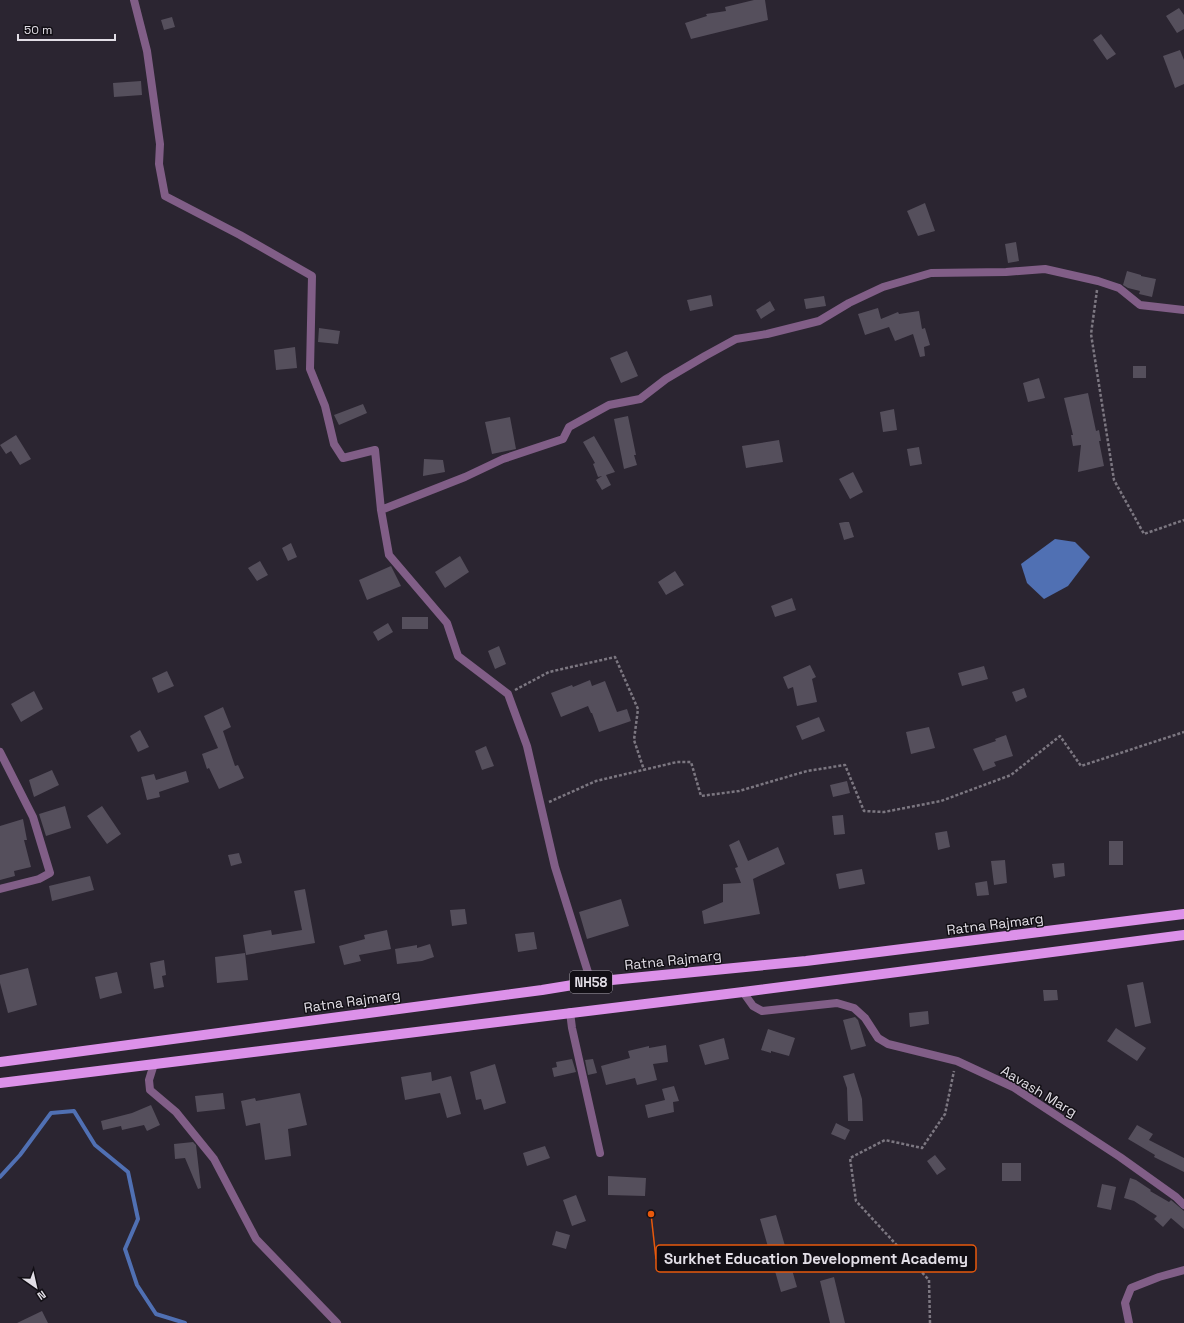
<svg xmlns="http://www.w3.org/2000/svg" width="1184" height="1323" viewBox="0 0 1184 1323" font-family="'Space Grotesk',sans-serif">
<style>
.water{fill:#5070b3}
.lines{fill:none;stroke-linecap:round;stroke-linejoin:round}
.stream{stroke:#5070b3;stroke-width:4}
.building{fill:#554f5c}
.path{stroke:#7c7781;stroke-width:2.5;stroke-dasharray:3 2;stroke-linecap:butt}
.minor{stroke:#815e87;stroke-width:8}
.primary{stroke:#dc91e9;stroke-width:10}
.labels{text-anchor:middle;stroke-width:3;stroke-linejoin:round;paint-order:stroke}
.shield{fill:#120f15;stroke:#a4a0a7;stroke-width:1}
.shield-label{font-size:13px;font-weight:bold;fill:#e2dee6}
.street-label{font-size:14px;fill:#e2dee6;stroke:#120f15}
.leader{fill:none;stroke:#e8590c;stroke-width:1.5}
.callout-dot{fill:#e8590c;stroke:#120f15;stroke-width:1.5}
.callout{fill:#120f15;stroke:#e8590c;stroke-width:1.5}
.callout-label{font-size:15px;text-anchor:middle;font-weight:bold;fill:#e2dee6}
</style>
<rect width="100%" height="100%" fill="#2b2531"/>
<!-- water -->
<path class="water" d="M1055,539L1075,542L1090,557L1068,586L1044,599L1027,583L1021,564Z"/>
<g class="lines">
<!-- stream -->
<path class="stream" d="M0,1177L20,1155L51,1113L74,1111L95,1145L128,1172L138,1219L125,1249L137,1285L156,1314L185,1323"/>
</g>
<!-- building -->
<path class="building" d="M754,0H765L768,20L691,39L685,23L707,16L706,14L726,11L725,7Z
M1179,8L1184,15V29L1177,33L1166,16Z
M172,17L175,27L164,30L161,20Z
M1101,34L1116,54L1107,60L1093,40Z
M1180,50L1184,60V84L1175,88L1163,56Z
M141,81L142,95L114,97L113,83Z
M925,203L935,231L918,236L907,211Z
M1016,242L1019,261L1008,263L1005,244Z
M1127,271L1141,275V276L1156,279L1152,297L1139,294L1140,291L1128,288L1123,285Z
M711,295L713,306L690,311L687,300Z
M824,296L826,306L806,309L804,299Z
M770,301L775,310L761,319L756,310Z
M878,308L881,319L898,312L899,314L919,311L922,329L925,328L930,345L924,347L925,356L920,357L913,334L895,341L889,327L865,335L858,314Z
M319,328L340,331L338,344L318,342Z
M295,347L297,368L276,370L274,350Z
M627,351L638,376L621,383L610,358Z
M1133,366H1146V378H1133Z
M1039,378L1045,398L1028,402L1023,383Z
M1088,393L1096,431L1099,430L1101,441H1099L1104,466L1078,472L1081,445L1073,446L1071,435H1073L1064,398Z
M363,404L367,413L339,425L334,415Z
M894,409L897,430L883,432L880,412Z
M628,416L636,455H634L637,465L624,469L614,419Z
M510,417L516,449L492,454L485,422Z
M16,435L31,459L20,465L11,451L6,454L0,445Z
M594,436L615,472L606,475L611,485L602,490L596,480L602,476L598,477L593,464L595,463L583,442Z
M779,440L783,462L746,468L742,446Z
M919,447L922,464L910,466L907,449Z
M424,459L443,460L445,472L423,476Z
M853,472L863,492L850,499L839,479Z
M845,522H849L854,537L844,540L839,523Z
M291,543L297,557L288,561L282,548Z
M460,556L469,572L445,588L435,572Z
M260,561L268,575L257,581L248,568Z
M391,566L401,586L367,600L359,580Z
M675,571L684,585L666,595L658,582Z
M792,598L796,610L775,617L771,606Z
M402,617H428V629H402Z
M388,623L393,632L378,641L373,632Z
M499,646L506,664L495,669L488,651Z
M810,665L816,677L812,679L817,702L797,706L793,687L788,689L783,677Z
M984,666L988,679L962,686L958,673Z
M167,671L174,686L158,693L152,678Z
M590,680L592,686L605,681L617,712L627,709L631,721L599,732L592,713H591L588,706L561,717L551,693L572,685L573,687Z
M1024,688L1027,697L1016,702L1012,692Z
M34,691L43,709L21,722L11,704Z
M223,707L231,727L223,731L235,766L238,765L244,778L219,789L209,768L207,769L202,754L218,748L204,716Z
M819,717L825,731L802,740L796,726Z
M929,727L935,748L911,754L906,732Z
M140,730L149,747L138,752L130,736Z
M1006,735L1013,756L994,762L996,766L983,771L973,749L996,741L995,739Z
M486,746L494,766L482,770L475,751Z
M52,770L59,785L34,797L29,780Z
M186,771L189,782L159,792L160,797L147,800L141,777L154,774L156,780Z
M847,781L850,793L833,797L830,785Z
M65,806L71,828L46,836L39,814Z
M102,806L121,834L107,844L87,816Z
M843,815L845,834L834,835L832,816Z
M23,819L27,840H24L31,867L14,871L15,876L0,880V826Z
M947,831L950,847L938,850L935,833Z
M739,840L748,861L778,847L785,864L753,879L760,914L704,924L702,911L723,902V884L741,883L735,868L738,867L729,845Z
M1109,841H1123V865H1109Z
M239,853L242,863L231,866L228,855Z
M1005,860L1007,883L994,885L991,861Z
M1064,863L1065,876L1054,878L1052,864Z
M862,869L865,884L839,889L836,874Z
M90,876L94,890L52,901L49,886Z
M987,881L989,895L977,896L975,883Z
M305,889L315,943L246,955L243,935L271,930L272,935L302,930L294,891Z
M621,899L629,926L587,939L579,912Z
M465,909L467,924L452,926L450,910Z
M387,930L391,949L359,955L361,961L344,965L339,946L365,939L364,935Z
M534,932L537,949L518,952L515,934Z
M430,944L434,957L422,961L397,964L395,949L417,945V948Z
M245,953L248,980L217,983L215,957Z
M164,960L166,975L162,976L164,987L154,989L150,963Z
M28,968L37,1005L8,1013L0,983V975Z
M117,972L122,993L100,999L95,977Z
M1143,982L1151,1023L1135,1027L1127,985Z
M1043,990H1057L1058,1000L1044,1001Z
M928,1011L929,1024L910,1027L909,1013Z
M855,1017L858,1020L866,1046L851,1050L843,1020Z
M1116,1028L1146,1048L1137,1061L1107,1041Z
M768,1029L795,1038L789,1056L771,1051V1053L761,1050Z
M724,1038L729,1059L705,1065L699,1045Z
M666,1045L668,1062L653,1064L657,1080L637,1085L635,1078L606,1085L601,1066L630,1058L628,1051L649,1046V1048Z
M572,1059L576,1072L554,1077L552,1068L557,1067L556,1062Z
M593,1059L597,1073L588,1075L585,1060Z
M495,1064L506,1103L484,1110L481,1099L476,1100L470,1072Z
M431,1072L432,1081L451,1076L461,1114L447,1118L440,1093L405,1100L401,1077Z
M854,1073L862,1099L863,1121H848L847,1088L843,1076Z
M674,1086L679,1101L673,1102L674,1112L648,1118L645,1105L665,1100L662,1089Z
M223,1093L225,1109L197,1112L195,1096Z
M300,1093L307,1125L288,1129L291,1156L265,1160L260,1123L246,1126L241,1101L255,1098L256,1101Z
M151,1105L160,1125L147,1131L144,1125L122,1130L121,1126L103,1130L101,1121L132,1113Z
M836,1123L850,1130L845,1140L831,1134Z
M1137,1125L1153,1134L1149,1140L1184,1158V1172L1154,1157L1155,1155L1128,1139Z
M193,1142L196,1145L201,1188L198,1189L185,1158L175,1159L174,1144Z
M545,1146L550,1158L527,1166L523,1153Z
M935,1155L946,1169L937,1175L927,1161Z
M1002,1163H1021V1181H1002Z
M608,1176L646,1178L645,1196L608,1195Z
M1130,1178L1136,1180L1151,1190L1150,1191L1169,1202L1171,1200L1184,1211V1229L1171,1218L1163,1227L1154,1219L1157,1216L1134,1201L1124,1198Z
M1102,1184L1116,1187L1111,1210L1097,1207Z
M576,1195L586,1221L572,1226L563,1200Z
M776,1215L797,1287L781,1292L760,1219Z
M556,1231L570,1235L566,1249L552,1245Z
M834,1277L845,1323H830L820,1281Z
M42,1311L48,1323H17Z"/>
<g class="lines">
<!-- path -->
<path class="path" d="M1097,290L1091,334L1114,480L1144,534L1184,520
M515,690L549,672L615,657L638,709L634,740L644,770
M549,802L596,781L677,762H691L701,796L739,791L807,771L845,765L864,811L884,812L941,801L1011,775L1060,736L1081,766L1184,732
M930,1323L929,1280L856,1201L850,1158L885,1140L922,1148L945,1114L954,1071"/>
<!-- minor -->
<path class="minor" d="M134,0L147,51L160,144L159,164L165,196L240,235L312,276L310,369L325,406L334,444L343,458L375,450L381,510L389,555L447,623L458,656L508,694L527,746L555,867L591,982
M381,510L465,477L503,459L563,439L569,427L609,405L640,399L666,379L705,356L736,339L767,334L819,321L849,303L883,287L931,273L1006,272L1045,269L1098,281L1119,288L1140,305L1184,310
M0,752L33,817L50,873L39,879L0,889
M743,992L753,1006L762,1011L837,1003L854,1008L865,1018L878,1038L888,1044L957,1061L1013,1087L1120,1157L1176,1197L1184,1205
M570,1012L572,1028L600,1153
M154,1064L149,1080L150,1090L176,1112L214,1159L256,1239L337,1323
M1129,1323L1125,1303L1131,1288L1159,1277L1184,1270"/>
<!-- primary -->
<path class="primary" d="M0,1062L542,990L591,982L806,961L1184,914
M0,1083L743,992L1184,935"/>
</g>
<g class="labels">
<!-- shield labels -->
<rect class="shield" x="570" y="971" width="42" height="22" rx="3"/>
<g class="shield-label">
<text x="591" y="987">NH58</text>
</g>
<!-- street labels -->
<g class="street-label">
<text transform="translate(995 924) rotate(-7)" y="5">Ratna Rajmarg</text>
<text transform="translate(673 960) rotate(-6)" y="5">Ratna Rajmarg</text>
<text transform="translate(352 1001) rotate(-8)" y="5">Ratna Rajmarg</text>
<text transform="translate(1039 1091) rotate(31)" y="5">Aavash Marg</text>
</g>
</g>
<!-- callouts -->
<path class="leader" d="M651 1214L656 1259"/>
<circle class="callout-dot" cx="651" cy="1214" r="4"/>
<rect class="callout" x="656" y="1245" width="320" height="27" rx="4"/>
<g class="callout-label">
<text x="816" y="1264">Surkhet Education Development Academy</text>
</g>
<!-- north arrow -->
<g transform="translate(36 1287) rotate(146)" stroke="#120f15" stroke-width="3" paint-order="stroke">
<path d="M0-3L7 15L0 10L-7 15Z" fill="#e2dee6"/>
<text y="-6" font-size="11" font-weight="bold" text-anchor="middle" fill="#e2dee6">N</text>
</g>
<!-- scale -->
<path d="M18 34v6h97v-6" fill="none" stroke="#e2dee6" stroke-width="2"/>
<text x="24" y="34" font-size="12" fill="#e2dee6" stroke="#120f15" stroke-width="3" paint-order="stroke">50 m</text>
</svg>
